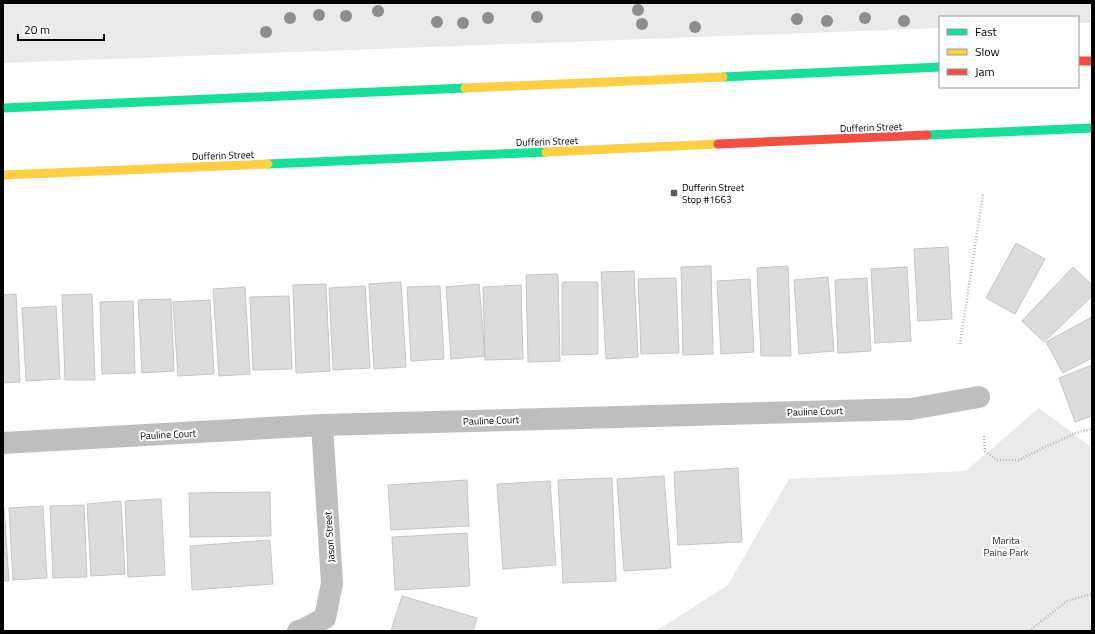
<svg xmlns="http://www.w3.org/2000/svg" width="1095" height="634" viewBox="0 0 1095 634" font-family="'Titillium Web',sans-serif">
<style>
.green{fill:#eaeaea}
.building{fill:#dcdcdc;stroke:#c5c5c5}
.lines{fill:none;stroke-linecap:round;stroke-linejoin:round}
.path{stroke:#b8b8b8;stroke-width:2.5;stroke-dasharray:1 2;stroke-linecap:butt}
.street{stroke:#bebebe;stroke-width:22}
.fast{stroke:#16e098;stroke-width:9}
.slow{stroke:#ffcf43;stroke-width:9}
.jam{stroke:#f24e42;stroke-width:9}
.tree{fill:#8d8d8d}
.poi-dot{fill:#595959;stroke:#fff;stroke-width:1.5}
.labels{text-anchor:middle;stroke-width:4;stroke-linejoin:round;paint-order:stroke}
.street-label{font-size:10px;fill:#000;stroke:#fff}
.poi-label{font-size:10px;fill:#000;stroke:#fff;text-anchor:start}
.park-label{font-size:10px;fill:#2f2f2f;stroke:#fff}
</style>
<rect width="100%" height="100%" fill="#fff"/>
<!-- green -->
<path class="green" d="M3,3H1092V23H1078V17H940V28L3,63Z
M1039,408L1091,447H1092V631H656L728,585L789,479L966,471Z"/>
<!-- building -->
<path class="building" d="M1016,243L1045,259L1015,314L986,298Z
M948,247L952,319L918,321L914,249Z
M711,266L713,354L683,355L681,267Z
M788,266L791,356H761L757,268Z
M907,267L911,341L875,343L871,269Z
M1073,267L1092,285V296L1044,342L1022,321Z
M634,271L638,357L606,359L601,272Z
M558,274L560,361L528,362L526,275Z
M828,277L834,351L799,354L794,280Z
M676,278L679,353L641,354L638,279Z
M867,278L871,351L838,353L835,280Z
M750,279L754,352L721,354L717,281Z
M401,282L406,367L374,369L369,284Z
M562,282H598V354L562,355Z
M326,284L330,371L296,373L293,285Z
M479,284L485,356L451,359L446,287Z
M521,285L523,359L485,360L483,287Z
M365,286L370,368L333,370L329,288Z
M440,286L444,359L411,361L407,287Z
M245,287L250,374L219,376L213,289Z
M16,294L20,382L3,383V295Z
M92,294L95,380H65L62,295Z
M289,296L292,369L253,370L250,297Z
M171,299L174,371L142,373L138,300Z
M210,300L214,374L178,376L173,302Z
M133,301L135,373L102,374L100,302Z
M56,306L60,379L26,381L22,308Z
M1092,317V358L1063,373L1046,342Z
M1092,365V416L1075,422L1059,378Z
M738,468L742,542L678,545L674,472Z
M664,476L671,568L624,571L617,479Z
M612,478L616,581L563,583L558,480Z
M467,480L469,526L391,530L388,485Z
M550,481L556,565L503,569L497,484Z
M270,492L271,536L190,537L189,493Z
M161,499L165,575L128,577L125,501Z
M121,501L125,574L91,576L87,504Z
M84,505L87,577L53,578L50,506Z
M43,506L47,578L13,580L9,508Z
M3,507H4L9,581H3Z
M467,533L470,586L395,590L392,537Z
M270,540L273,584L192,590L190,546Z
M402,596L477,618L473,631H391Z"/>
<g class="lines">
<!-- path -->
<path class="path" d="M960,344L983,194
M984,436L985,451L997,460H1019L1047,446L1079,432L1092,429
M1029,631L1067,601L1092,594"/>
<!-- street -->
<path class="street" d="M3,443L322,425L911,409L979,397
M298,631L303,630L325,618L332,583L322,425"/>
<!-- fast -->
<path class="fast" d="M723,77L940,67
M3,108L465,88
M927,135L1092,128
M268,164L546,152"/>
<!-- slow -->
<path class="slow" d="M465,88L723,77
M546,152L718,144
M3,175L268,164"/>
<!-- jam -->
<path class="jam" d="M1078,61H1092
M718,144L927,135"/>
</g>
<!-- trees -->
<g class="tree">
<circle cx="638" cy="10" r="6"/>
<circle cx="378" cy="11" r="6"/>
<circle cx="319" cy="15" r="6"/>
<circle cx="346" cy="16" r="6"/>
<circle cx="537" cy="17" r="6"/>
<circle cx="290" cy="18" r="6"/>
<circle cx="488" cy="18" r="6"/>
<circle cx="865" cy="18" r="6"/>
<circle cx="797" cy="19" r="6"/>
<circle cx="827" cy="21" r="6"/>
<circle cx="904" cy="21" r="6"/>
<circle cx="437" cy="22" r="6"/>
<circle cx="463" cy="23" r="6"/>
<circle cx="642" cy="24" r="6"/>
<circle cx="695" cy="27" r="6"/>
<circle cx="266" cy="32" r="6"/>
</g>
<!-- markers -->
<rect class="poi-dot" x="670" y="189" width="8" height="8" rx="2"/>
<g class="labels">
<!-- street labels -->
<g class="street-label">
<text transform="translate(871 127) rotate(-2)" y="4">Dufferin Street</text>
<text transform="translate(547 141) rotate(-2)" y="4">Dufferin Street</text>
<text transform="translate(223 155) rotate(-2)" y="4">Dufferin Street</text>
<text transform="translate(815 411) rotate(-2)" y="4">Pauline Court</text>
<text transform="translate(491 420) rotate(-2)" y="4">Pauline Court</text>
<text transform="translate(168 434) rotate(-3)" y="4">Pauline Court</text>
<text transform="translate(329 537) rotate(-94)" y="4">Jason Street</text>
</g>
<!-- poi labels -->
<g class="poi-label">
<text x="682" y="191">Dufferin Street<tspan x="682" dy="12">Stop #1663</tspan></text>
</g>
<!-- park labels -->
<g class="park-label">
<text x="1006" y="544">Marita<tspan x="1006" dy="12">Paine Park</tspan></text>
</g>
</g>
<!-- border -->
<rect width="1095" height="634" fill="none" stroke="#000000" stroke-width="8"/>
<!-- legend -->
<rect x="939" y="16" width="140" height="72" fill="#ffffff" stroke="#999999"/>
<rect x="947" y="29" width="20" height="6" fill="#16e098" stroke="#999999"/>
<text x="975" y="36" font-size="12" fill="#000000">Fast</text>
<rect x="947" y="49" width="20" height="6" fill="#ffcf43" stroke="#999999"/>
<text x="975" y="56" font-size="12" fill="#000000">Slow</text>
<rect x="947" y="69" width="20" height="6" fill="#f24e42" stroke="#999999"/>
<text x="975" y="76" font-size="12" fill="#000000">Jam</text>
<!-- scale -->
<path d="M18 34v6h86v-6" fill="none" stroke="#000000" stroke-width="2"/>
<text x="24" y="34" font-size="12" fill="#000000" stroke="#ffffff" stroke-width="3" paint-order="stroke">20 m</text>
</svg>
